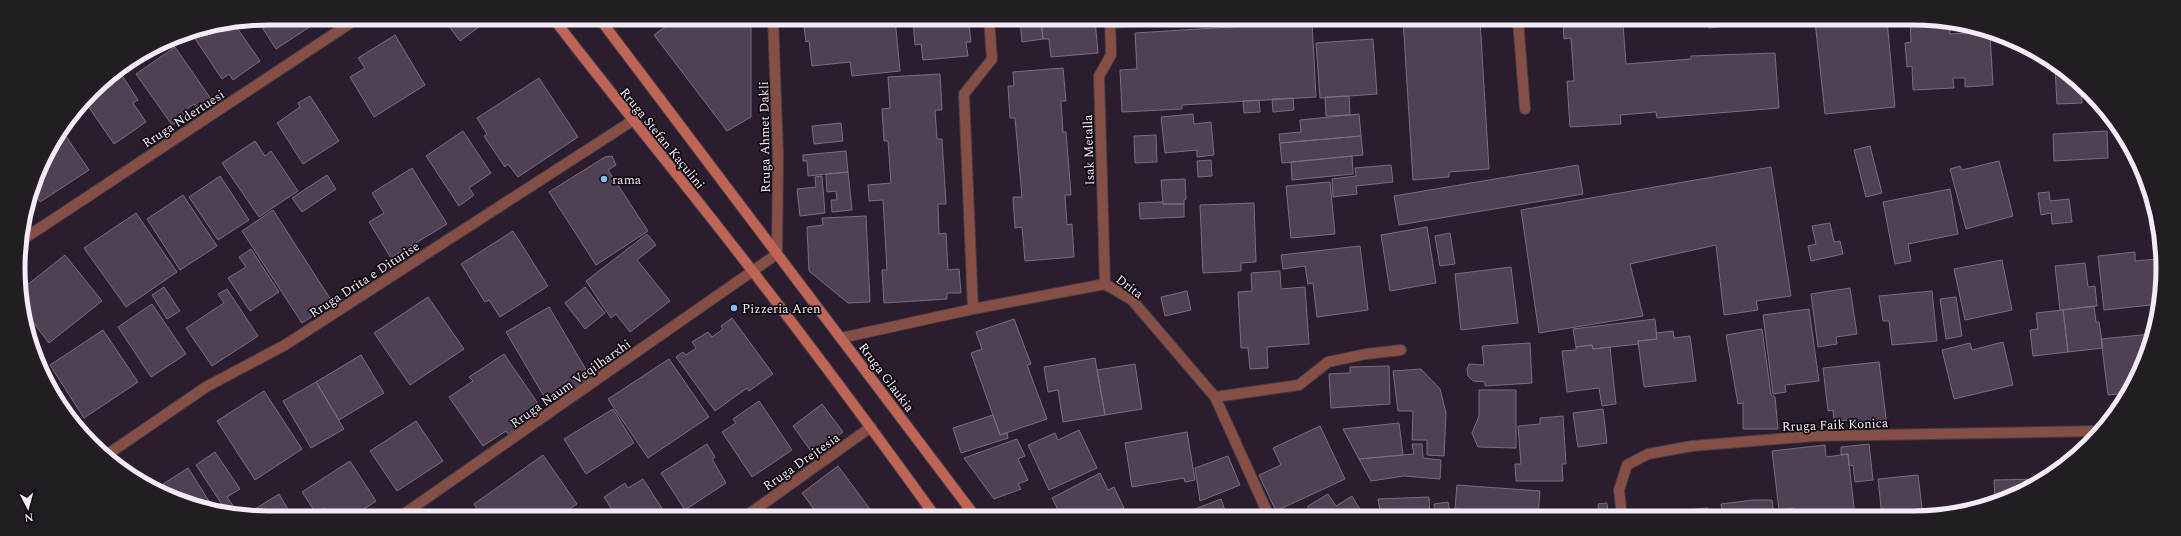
<svg xmlns="http://www.w3.org/2000/svg" width="2181" height="536" viewBox="0 0 2181 536" font-family="Spectral,serif">
<style>
.building{fill:#4f4153;stroke:#7b6d7f}
.lines{fill:none;stroke-linecap:round;stroke-linejoin:round}
.service-casing{stroke:#463b4a;stroke-width:12}
.minor-casing{stroke:#463b4a;stroke-width:12}
.secondary-casing{stroke:#463b4a;stroke-width:12}
.service{stroke:#864f45;stroke-width:10}
.minor{stroke:#864f45;stroke-width:10}
.secondary{stroke:#be6556;stroke-width:10}
.poi-dot{fill:#84bcfb;stroke:#100b11;stroke-width:1.5}
.labels{text-anchor:middle;stroke-width:3.5;stroke-linejoin:round;paint-order:stroke}
.street-label{font-size:13px;fill:#f3ebf6;stroke:#100b11}
.poi-label{font-size:13px;fill:#f3ebf6;stroke:#100b11;text-anchor:start}
.rim{fill:none;stroke:#f3ebf6;stroke-width:5}
</style>
<rect width="100%" height="100%" fill="#2a1e2e"/>
<!-- building -->
<path class="building" d="M268,18H323L276,49L258,21L250,26L248,22Z
M443,18H491L460,41Z
M676,19H751V117L727,131L654,35Z
M803,19H868L869,21L895,19L900,71L852,76L850,62L812,66L809,41L806,42Z
M913,19H965L966,25L969,24L971,42H966L968,56L923,60L921,44L915,45Z
M1020,19H1041L1043,39L1022,42Z
M1041,19H1095L1098,53L1051,57L1049,39H1043Z
M1316,19H1348L1349,22L1317,25Z
M1403,19L1480,20L1489,169L1449,172V177L1413,180Z
M1568,20H1625L1626,23L1623,24L1626,64L1691,59V56L1775,53L1779,108L1657,118L1656,112L1620,115L1621,124L1570,127L1567,81H1574L1571,38L1564,39L1563,22Z
M1708,20H1762L1763,22L1709,28Z
M1887,20L1895,107L1825,114L1815,21Z
M1910,20H1946L1949,21L1950,34L1980,32L1990,35L1993,85L1965,87V78H1953L1954,88L1913,90L1912,66L1907,67L1905,43L1911,42Z
M1312,22L1316,97L1182,105V109L1122,112L1120,70L1137,69L1135,33Z
M235,25L260,61L233,80L229,74L222,79L194,37L202,31Z
M395,35L425,85L374,117L350,77L365,68L358,58Z
M1373,39L1377,94L1320,98L1316,43Z
M175,47L211,99L197,108L194,104L183,112L185,116L172,125L136,74Z
M2055,67L2081,90L2082,103L2057,104Z
M1063,68L1066,101H1061L1063,132H1066L1071,195H1065L1067,225L1072,224L1074,257L1025,261L1022,227L1015,228L1013,197H1022L1015,118H1010L1008,86H1014L1013,72Z
M121,74L138,100L133,103L146,122L114,144L86,103L93,94Z
M940,74L942,110H935L937,139H942L946,204H938L939,234L946,233L948,270L959,269L961,293H947V299L884,303L882,270H887L883,200L869,201L868,185L891,183L888,141H884L882,109L890,108L888,77Z
M539,78L578,137L518,177L508,164L505,167L484,136L487,134L477,118Z
M310,96L339,141L303,164L277,123L300,107L298,103Z
M1349,96L1350,115L1326,116L1325,97Z
M1293,98L1294,110L1273,112L1272,99Z
M1259,100L1260,112L1244,113L1243,101Z
M1193,114L1194,124L1211,122L1214,155L1197,157V150L1165,153L1161,117Z
M1359,114L1361,136L1280,143L1279,134L1301,132L1300,120Z
M841,123L843,141L814,144L812,126Z
M463,131L491,173L469,188L474,195L459,206L426,156Z
M2107,131L2108,158L2054,161L2053,134Z
M63,132L89,170L40,202L34,193L44,157Z
M1156,135L1157,162L1135,163L1134,136Z
M1361,136L1363,155L1282,163L1280,143Z
M255,141L265,156L271,151L298,191L259,217L222,163Z
M1870,146L1882,193L1866,197L1854,150Z
M846,151L848,172L808,176L807,161H803V155Z
M612,156L616,165L608,170L648,231L596,265L549,192L605,157Z
M1352,156L1353,174L1292,180L1291,162Z
M1211,160L1212,176L1198,177L1197,161Z
M1999,161L2013,216L1966,229L1950,169L1960,166L1962,170Z
M1391,165L1393,182L1356,186L1357,194L1333,197L1332,179L1356,176L1355,168Z
M1578,165L1583,194L1399,225L1394,196Z
M1771,167L1791,296L1756,301L1758,310L1724,315L1716,245L1630,264L1643,316L1539,333L1521,210Z
M412,168L447,224L391,258L369,222L384,213L372,193Z
M848,172L852,210L832,212L831,200H837L836,191L827,192L826,174Z
M327,175L336,189L302,212L292,198Z
M220,176L249,220L218,240L189,197Z
M822,176L825,213L800,216L797,189L816,187L815,177Z
M1185,179L1186,199L1184,200V204H1163L1161,180Z
M1330,182L1335,234L1291,238L1286,186Z
M1950,189L1958,234L1908,244L1911,261L1895,264L1883,202Z
M2049,192L2050,201L2069,199L2072,222L2052,224L2051,213L2041,215L2038,193Z
M183,195L217,246L180,270L147,219Z
M1162,202L1163,204H1184V217L1140,219L1139,203Z
M1254,203L1256,262L1241,263V271L1203,273L1200,205Z
M273,210L333,303L302,323L242,231Z
M136,213L177,272L126,307L84,248Z
M866,216L870,302L848,303L809,271L807,227L823,225L822,218Z
M1830,223L1834,242L1840,241L1843,254L1811,261L1808,246L1816,244L1812,226Z
M1427,227L1436,283L1390,291L1381,235Z
M513,231L548,286L500,317L489,300L485,302L461,264Z
M1450,233L1455,264L1440,266L1435,236Z
M647,234L656,245L637,260L670,301L630,332L616,314L611,318L586,281Z
M1360,246L1368,310L1317,317L1313,283L1308,284L1305,266L1283,269L1281,255Z
M251,249L279,292L250,311L228,278L246,267L239,257Z
M2135,252V261L2158,259L2160,304L2104,310L2098,256Z
M65,255L102,301L49,343L25,312L22,289Z
M2002,260L2012,310L1965,320L1954,269Z
M2085,263L2088,287L2095,286L2097,306L2060,310L2055,266Z
M1511,267L1518,323L1461,330L1455,274Z
M1280,271L1281,289L1305,287L1309,344L1267,347L1268,368L1250,369L1248,348H1241L1238,292L1252,291L1251,273Z
M164,287L180,311L167,319L152,295Z
M585,287L605,313L585,329L565,303Z
M1850,288L1857,334L1836,337L1837,344L1818,347L1811,294Z
M227,289L258,336L212,366L186,328L224,303L218,294Z
M1187,291L1191,310L1165,316L1161,297Z
M1932,291L1937,341L1892,345L1889,321H1883L1879,296Z
M428,297L464,349L410,385L374,333Z
M1956,297L1962,336L1946,339L1940,299Z
M152,304L186,354L151,377L118,327Z
M2094,306L2096,322H2099L2103,348L2068,352L2063,310Z
M549,307L591,378L548,403L506,332Z
M1809,309L1819,381L1785,385L1786,392L1773,394L1763,315Z
M2063,310L2068,352L2033,356L2030,330L2038,329L2036,313Z
M732,318L773,374L749,391L747,388L715,411L676,357L683,352L686,355L696,348L692,342L708,332L712,337L723,329L721,326Z
M1014,319L1031,364L1027,365L1047,419L1000,435L971,353L982,349L976,332Z
M1655,319L1657,339L1638,341L1639,344L1593,349L1592,345L1576,347L1573,329Z
M1762,329L1771,395L1775,397L1778,429H1743V403L1738,404L1726,335Z
M103,330L138,382L84,418L50,365Z
M1673,331L1674,338L1690,336L1696,381L1644,387L1638,341L1657,339L1656,333Z
M2151,334L2137,379L2127,393L2108,395L2101,339Z
M2003,342L2013,385L1954,399L1942,350L1970,343L1972,350Z
M1530,343L1532,383L1485,386V382L1473,381L1468,376L1467,369L1469,364L1484,365L1482,346Z
M1592,345L1593,349L1610,347L1616,404L1602,406L1599,388L1567,392L1562,351L1576,350V347Z
M504,354L543,411L508,434L506,431L483,446L449,397L473,381L469,377Z
M361,355L384,393L339,420L316,382Z
M1095,358L1105,415L1063,422L1058,390L1048,392L1044,367Z
M669,359L709,417L648,458L608,399Z
M1879,362L1887,426L1856,429L1855,419L1834,422L1833,410L1828,411L1823,368Z
M1135,364L1142,409L1105,415L1097,370Z
M1389,366L1390,404L1331,408L1329,374L1350,373V367Z
M1421,369L1440,389L1446,413L1444,456L1427,455V440H1412L1413,411H1398L1393,371Z
M316,382L344,429L311,448L283,401Z
M1479,390H1516V448L1478,447L1472,433L1479,416Z
M264,391L302,449L255,480L217,421Z
M759,401L792,450L752,477L722,432L736,423L733,419Z
M822,404L843,432L813,454L793,426Z
M613,409L634,443L586,474L564,439Z
M1603,409L1607,443L1578,447L1573,413Z
M993,415L1000,435L1007,433L1008,438L961,453L953,428Z
M1563,416L1566,464H1562L1563,481H1516L1515,464H1521L1518,426L1540,424V418Z
M416,421L443,461L397,491L370,451Z
M1399,423L1403,455L1359,459L1343,429Z
M1320,426L1345,479L1276,511L1259,475L1281,465L1273,448Z
M1079,430L1097,468L1049,490L1028,445L1055,433L1058,440Z
M1187,432L1195,480L1185,482L1184,478L1132,487L1125,443Z
M1017,439L1025,456L1018,459L1028,480L1018,484L1021,489L994,499L964,458Z
M707,444L715,457L712,459L726,483L685,510L661,473Z
M1412,444H1422L1423,458L1441,460L1440,479L1404,476L1371,481L1359,459L1414,454Z
M1869,444L1873,480L1855,482L1853,465L1849,466L1848,454L1841,455V447Z
M1825,445L1826,457L1848,454L1855,516H1795L1794,508L1779,510L1772,451Z
M215,452L240,489L227,497L234,507L227,512L196,465Z
M543,455L577,504L559,516H540L539,514L536,516H482L474,504Z
M1228,456L1240,485L1200,501L1195,468Z
M350,461L376,501L354,516H329L324,508L316,513L302,492Z
M838,466L875,516H819L802,493Z
M188,468L214,509L164,492L160,486Z
M1100,473L1108,490L1114,487L1124,508L1118,511L1121,516H1061L1052,498Z
M1918,475L1923,516H1882L1878,479Z
M643,479L667,516H616L604,497L625,483L628,488Z
M2043,479L2023,492L1995,501L1994,480Z
M1457,485L1540,491L1538,516H1462V509H1455Z
M279,494L292,516H248L247,514Z
M1328,494L1336,506L1352,496L1364,516H1303L1308,512V506Z
M1429,497L1430,516H1381L1378,499Z
M1221,499L1227,516H1177Z
M1753,500H1772L1774,515L1778,516H1723L1721,504Z
M1448,502L1450,513H1455L1456,516H1435L1434,504Z
M1607,503L1608,514L1599,515L1598,504Z
M1708,508L1709,516H1677L1676,511Z"/>
<g class="lines">
<!-- service casing -->
<g class="service-casing">
<path id="service" d="M1110,23L1175,19"/>
</g>
<!-- minor casing -->
<g class="minor-casing">
<path id="minor" d="M1518,20L1525,109
M22,240L358,18
M1105,284L1099,76L1111,55L1110,19
M973,309L964,94L992,59L989,19
M841,338L973,309L1105,284L1132,300L1215,397L1269,516
M1215,397L1299,385L1328,362L1366,354L1401,350
M108,454L206,387L285,345L632,121
M401,516L777,254L778,155L773,19
M746,516L871,427
M1622,516L1619,490L1627,465L1648,454L1692,446L1815,436L2099,431"/>
</g>
<!-- secondary casing -->
<g class="secondary-casing">
<path id="secondary" d="M553,18C619,104 688,187 754,273C816,353 876,434 935,516
M599,18L975,516"/>
</g>
<!-- service -->
<use href="#service" class="service"/>
<!-- minor -->
<use href="#minor" class="minor"/>
<!-- secondary -->
<use href="#secondary" class="secondary"/>
</g>
<!-- markers -->
<g class="poi-dot">
<circle cx="604" cy="179" r="4"/>
<circle cx="734" cy="308" r="4"/>
</g>
<g class="labels">
<!-- street labels -->
<g class="street-label">
<text transform="translate(183 118) rotate(-33)" y="5">Rruga Ndertuesi</text>
<text transform="translate(764 137) rotate(-91)" y="5">Rruga Ahmet Dakli</text>
<text transform="translate(663 138) rotate(51)" y="5">Rruga Stefan Kaçulini</text>
<text transform="translate(1088 150) rotate(-92)" y="5">Isak Metalla</text>
<text transform="translate(364 279) rotate(-33)" y="5">Rruga Drita e Diturise</text>
<text transform="translate(1130 286) rotate(37)" y="5">Drita</text>
<text transform="translate(887 377) rotate(53)" y="5">Rruga Glaukia</text>
<text transform="translate(570 383) rotate(-35)" y="5">Rruga Naum Veqilharxhi</text>
<text transform="translate(1835 424) rotate(-2)" y="5">Rruga Faik Konica</text>
<text transform="translate(801 461) rotate(-35)" y="5">Rruga Drejtesia</text>
</g>
<!-- poi labels -->
<g class="poi-label">
<text x="612" y="184">rama</text>
<text x="742" y="313">Pizzeria Aren</text>
</g>
</g>
<!-- crop -->
<path d="M0 0H2181V536H0ZM268 25H1913A243 243 0 0 1 2156 268V268A243 243 0 0 1 1913 511H268A243 243 0 0 1 25 268V268A243 243 0 0 1 268 25Z" fill="#221d23" fill-rule="evenodd"/>
<path class="rim" d="M268 25H1913A243 243 0 0 1 2156 268V268A243 243 0 0 1 1913 511H268A243 243 0 0 1 25 268V268A243 243 0 0 1 268 25Z"/>
<!-- north arrow -->
<g transform="translate(28 508) rotate(174)" stroke="#100b11" stroke-width="3" paint-order="stroke">
<path d="M0-3L7 15L0 10L-7 15Z" fill="#f3ebf6"/>
<text y="-6" font-size="11" font-weight="bold" text-anchor="middle" fill="#f3ebf6">N</text>
</g>
</svg>
